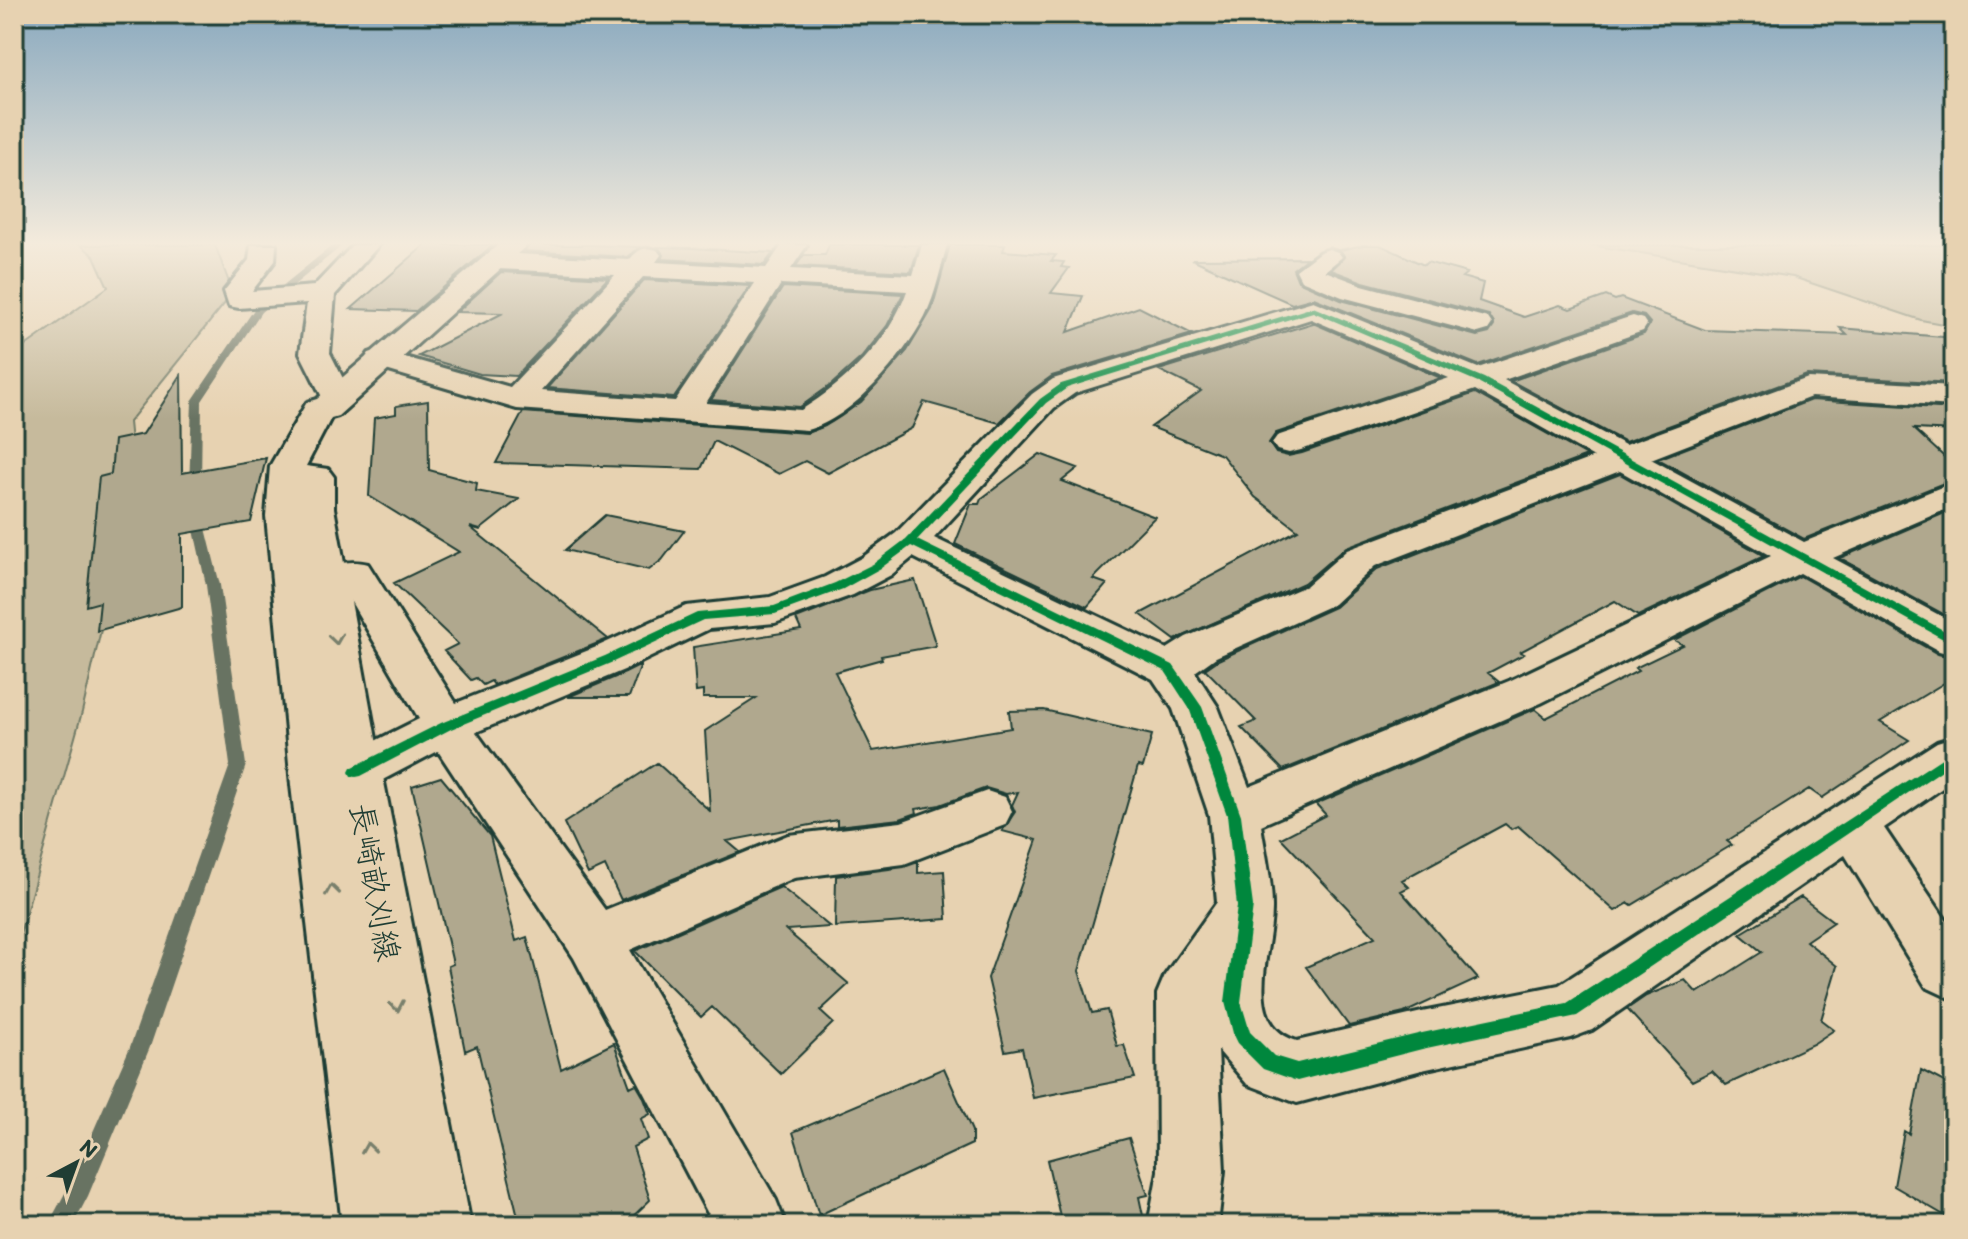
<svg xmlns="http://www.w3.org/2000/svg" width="1968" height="1239" viewBox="0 0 1968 1239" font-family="Itim,'Klee One',sans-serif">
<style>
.green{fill:#c6ba9c;stroke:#727c68;stroke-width:2}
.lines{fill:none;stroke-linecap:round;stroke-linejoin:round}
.stream{fill:#687362;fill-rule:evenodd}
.building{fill:#b0a88e;stroke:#1f3d34;stroke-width:2}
.minor-casing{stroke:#1f3d34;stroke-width:6}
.primary-casing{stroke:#1f3d34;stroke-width:6}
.minor{fill:#e7d2b1;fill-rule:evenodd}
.primary{fill:#e7d2b1;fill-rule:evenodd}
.cycleway-casing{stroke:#e7d2b1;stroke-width:5}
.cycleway{fill:#00873e;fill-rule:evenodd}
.oneway{stroke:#79806c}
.labels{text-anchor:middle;stroke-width:8;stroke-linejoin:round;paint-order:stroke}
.near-street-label{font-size:32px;fill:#1f3d34;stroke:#e7d2b1}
</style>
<rect width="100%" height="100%" fill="#e7d2b1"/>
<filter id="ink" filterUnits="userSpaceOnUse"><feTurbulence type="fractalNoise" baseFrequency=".0125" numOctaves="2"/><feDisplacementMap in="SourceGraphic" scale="16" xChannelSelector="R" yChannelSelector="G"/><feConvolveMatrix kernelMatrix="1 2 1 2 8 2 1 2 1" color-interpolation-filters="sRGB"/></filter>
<g filter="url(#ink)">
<!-- green -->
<path class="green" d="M81,245H215L233,293L129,422L135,483L82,712L14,956V354L108,287L94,256Z
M1590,245H1954V326L1921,320L1793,277Z"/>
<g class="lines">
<!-- stream -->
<path class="stream" d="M333,245H343L261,312L202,401L201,488L199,491H191L189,488L192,401L255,308Z
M196,508L202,512L220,585L246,765L150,1047L88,1196L73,1225H48L72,1180L130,1047L230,765L206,585L190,512Z"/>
</g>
<!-- building -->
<path class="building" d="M425,245H493L416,311L351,309Z
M530,245H593L640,247L628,257L524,251Z
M829,245H919L911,272L796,266L804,255H825Z
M950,245H1005L1003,251L1056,255L1051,261L1064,262L1061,267L1069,268L1051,293L1083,296L1068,332L1139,307L1192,334L1052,376L1030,392L999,423L924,402L912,428L828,473L805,461L779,474L714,441L701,469L496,463L523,412L807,433L825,426L861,402L907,351L932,309Z
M1363,245H1380L1424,265L1427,262L1467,273L1462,277L1483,283L1479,301L1524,317L1560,305L1570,309L1606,296L1615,300L1621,298L1705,330L1847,335L1840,328L1954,338V383L1807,375L1625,442L1511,381L1644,334L1650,323L1644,316L1632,313L1478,365L1314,298L1292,304L1192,259L1307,258L1293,269L1298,281L1341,300L1477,336L1489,333L1494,326L1489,315L1363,282L1331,270L1345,257L1340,250Z
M658,247L692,248L773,253L764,265L662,259L664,255Z
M501,272L608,278L516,376L480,374L419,356L503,313L457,312Z
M644,280L750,286L674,398L547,388Z
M783,287L903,294L887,326L862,357L832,384L800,407L711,400Z
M1313,323L1441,378L1276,433L1269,443L1276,453L1288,456L1302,453L1475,393L1587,456L1346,547L1304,583L1175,640L1140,614L1298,530L1255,497L1222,455L1151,427L1201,391L1159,370Z
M181,375L182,473L266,458L251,522L182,534V607L97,631L100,602L86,606L99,477L111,474L114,440L143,434Z
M1811,400L1954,409V431L1914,429L1954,466V479L1804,539L1658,459Z
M428,401L429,470L477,483L476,491L519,499L480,530L470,527L608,639L494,685L491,681L483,685L476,678L471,680L444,651L458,644L394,583L459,552L369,496L374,418L396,414V406Z
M1040,454L1078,468L1062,481L1155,517L1093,579L1107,584L1087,607L955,544L971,504H979L981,499Z
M1620,474L1764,556L1638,616L1615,601L1520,652L1524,654L1488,673L1499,682L1283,770L1241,727L1256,721L1205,669L1218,660L1335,607L1377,569Z
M1954,509V620L1840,558Z
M605,515L684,531L662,560L649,570L565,550Z
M1800,576L1938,654L1954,658V677L1880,722L1909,740L1822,798L1809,789L1727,841L1732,845L1632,905L1629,903L1615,911L1518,826L1511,829L1505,824L1402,880L1409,887L1401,891L1478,979L1404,1013L1349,1026L1306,967L1375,937L1281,838L1326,815L1316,804L1535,709L1546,718L1638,671L1635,668L1683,645L1674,640Z
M915,580L936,646L881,656L882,659L835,672L873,751L1011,728L1009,711L1044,710L1152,735L1143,767L1138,766L1079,971L1092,1013L1107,1010L1117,1046L1124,1045L1135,1078L1033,1098L1022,1048L1005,1051L988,978L1037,840L1002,831L1015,812L1012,805L1018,792L1006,794L986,788L940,805L916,809L917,813L900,819L837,826V820L727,841L740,852L621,900L605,866L588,874L564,823L657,763L710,811L705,731L756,698H703V691L696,692L693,647L801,630L796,619L870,590Z
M641,665L629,697H568L625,673Z
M441,777L490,836L516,941L527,937L561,1069L614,1043L630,1087L636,1084L643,1096L650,1114L641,1119L648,1139L633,1147L650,1200L624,1225H520L477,1046L465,1051L448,966L453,964L412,786Z
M918,862V873L944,871L947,919L835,927L836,876L904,867Z
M781,887L830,927L786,930L849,984L820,1011L833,1023L781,1074L712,1007L701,1017L635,951Z
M1801,897L1834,922L1806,941L1837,966L1821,1020L1834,1030L1813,1044L1726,1085L1712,1071L1692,1081L1627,1009L1646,996L1685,980L1697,993L1762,952L1740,934Z
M944,1068L972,1131V1144L819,1215L793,1132Z
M1921,1070L1954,1087V1221L1894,1186L1904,1131L1909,1134Z
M1129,1138L1148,1195L1139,1197L1145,1225H1062L1047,1160Z"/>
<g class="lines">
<!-- minor casing -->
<g class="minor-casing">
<path id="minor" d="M251,245H276L275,261L252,291L314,286L353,245H379L335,295L330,353L353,398L348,405L337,408L326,405L300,353L307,303L239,308L229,306L224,291L249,260Z
M782,245H807L791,269L913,275L922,245H947C940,269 936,294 925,316C904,356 852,419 807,430L517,409L369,365L365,359L369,353L380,350L510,387L615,275L497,269L488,266L484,261L488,256L497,253L629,260C638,250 643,246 657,250L661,255L656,262L766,268ZM643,277L755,283L675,401L541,391ZM781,284L907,291C889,342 846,382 801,410L706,403Z
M1329,249L1338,252L1342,257L1325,271L1362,285L1488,318L1492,324L1488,330L1478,333L1342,297L1301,280L1296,270L1320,252Z
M1313,301L1478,368L1623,319L1633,316L1643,319L1647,325L1643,331L1504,380L1625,445L1808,378L1954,386V406L1811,397L1651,459L1804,542L1954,482V506L1833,558L1954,623V655L1939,651L1800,573L1541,703L1261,825C1265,852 1272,880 1272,907C1273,949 1240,1024 1297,1041L1422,1012L1559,985L1937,742L1954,737V780L1884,828L1954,932V1000L1926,987L1845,855L1592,1030L1571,1038L1422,1070L1297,1103L1247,1084L1218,1050L1224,1171L1218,1225H1148L1158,1171L1157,994L1165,975L1217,902L1209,815L1173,709L1153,679L913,557L891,575L853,595L775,623L709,629L624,670L476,732L605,910L788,835L901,822L987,791L1005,797L1012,811L1005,825L904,864L794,878L630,950L776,1200L786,1225H714L574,958L438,751L373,785L356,791L339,785L332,772L339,759L419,719L343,588L328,592L314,588L308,579L314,570C333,565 349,559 368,564L456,703L594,648L686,606L770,597L825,577L863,557L896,533L1032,394L1053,379ZM1311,319L1449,378L1277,436L1272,443L1277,450L1289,453L1301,450L1475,390L1594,457L1347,550L1306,586L1186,637L1167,649L934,538L1054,408L1075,393ZM1620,471L1771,556L1509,681L1249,787L1218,707L1195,672L1216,657L1334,604L1375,566Z"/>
</g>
<!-- primary casing -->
<g class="primary-casing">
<path id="primary" d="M498,245H527L338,416L331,418L306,466L328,469L334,477V508L382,772L471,1225H342L291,785L266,516L270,466L307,402L317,399Z"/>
</g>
<!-- minor -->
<use href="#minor" class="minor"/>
<!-- primary -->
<use href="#primary" class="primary"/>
<!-- cycleway casing -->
<g class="cycleway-casing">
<path id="cycleway" d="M1313,307L1484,378L1954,636V645L1478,382L1313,312L1067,388L1046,403L917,540L1173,665L1202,707L1241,815L1253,906L1241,1002L1250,1032L1274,1056L1297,1063L1422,1033L1567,1003L1954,750V762L1577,1016L1422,1049L1297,1081L1263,1069L1237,1043L1234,1037L1225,1002L1237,906L1227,815L1189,708L1165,671L911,546L881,568L843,589L775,614L703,620L613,662L451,729L361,776L356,777L351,776L349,772L351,768L441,723L605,656L697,613L774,606L835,583L873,564L906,539L1040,399L1061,384Z"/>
</g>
<!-- cycleway -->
<use href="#cycleway" class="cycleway"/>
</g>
<!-- one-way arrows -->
<defs><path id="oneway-chevron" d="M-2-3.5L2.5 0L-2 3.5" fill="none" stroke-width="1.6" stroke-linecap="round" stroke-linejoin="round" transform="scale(2)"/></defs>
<g class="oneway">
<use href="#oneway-chevron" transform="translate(336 639) rotate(82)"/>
<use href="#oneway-chevron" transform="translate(332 890) rotate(-98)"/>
<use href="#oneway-chevron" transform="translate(397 1006) rotate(80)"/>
<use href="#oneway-chevron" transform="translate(368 1148) rotate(-98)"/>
</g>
</g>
<!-- sky -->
<linearGradient id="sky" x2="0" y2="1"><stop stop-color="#88a8be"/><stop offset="0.58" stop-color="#f4ebdc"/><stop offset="1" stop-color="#f4ebdc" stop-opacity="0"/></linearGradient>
<rect width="1968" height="419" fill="url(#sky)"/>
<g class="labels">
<!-- near-street labels -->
<g class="near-street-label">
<text transform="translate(375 882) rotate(80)" y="11">長崎畝刈線</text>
</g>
</g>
<!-- margin -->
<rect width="1968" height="1239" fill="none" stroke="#e7d2b1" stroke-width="48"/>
<rect x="24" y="24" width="1920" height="1191" fill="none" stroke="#1f3d34" stroke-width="3" filter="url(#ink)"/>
<!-- north arrow -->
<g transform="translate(76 1163) rotate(41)" stroke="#e7d2b1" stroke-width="6" paint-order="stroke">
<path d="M0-6L14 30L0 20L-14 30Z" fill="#1f3d34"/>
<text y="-12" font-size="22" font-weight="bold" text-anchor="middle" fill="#1f3d34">N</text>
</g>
</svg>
